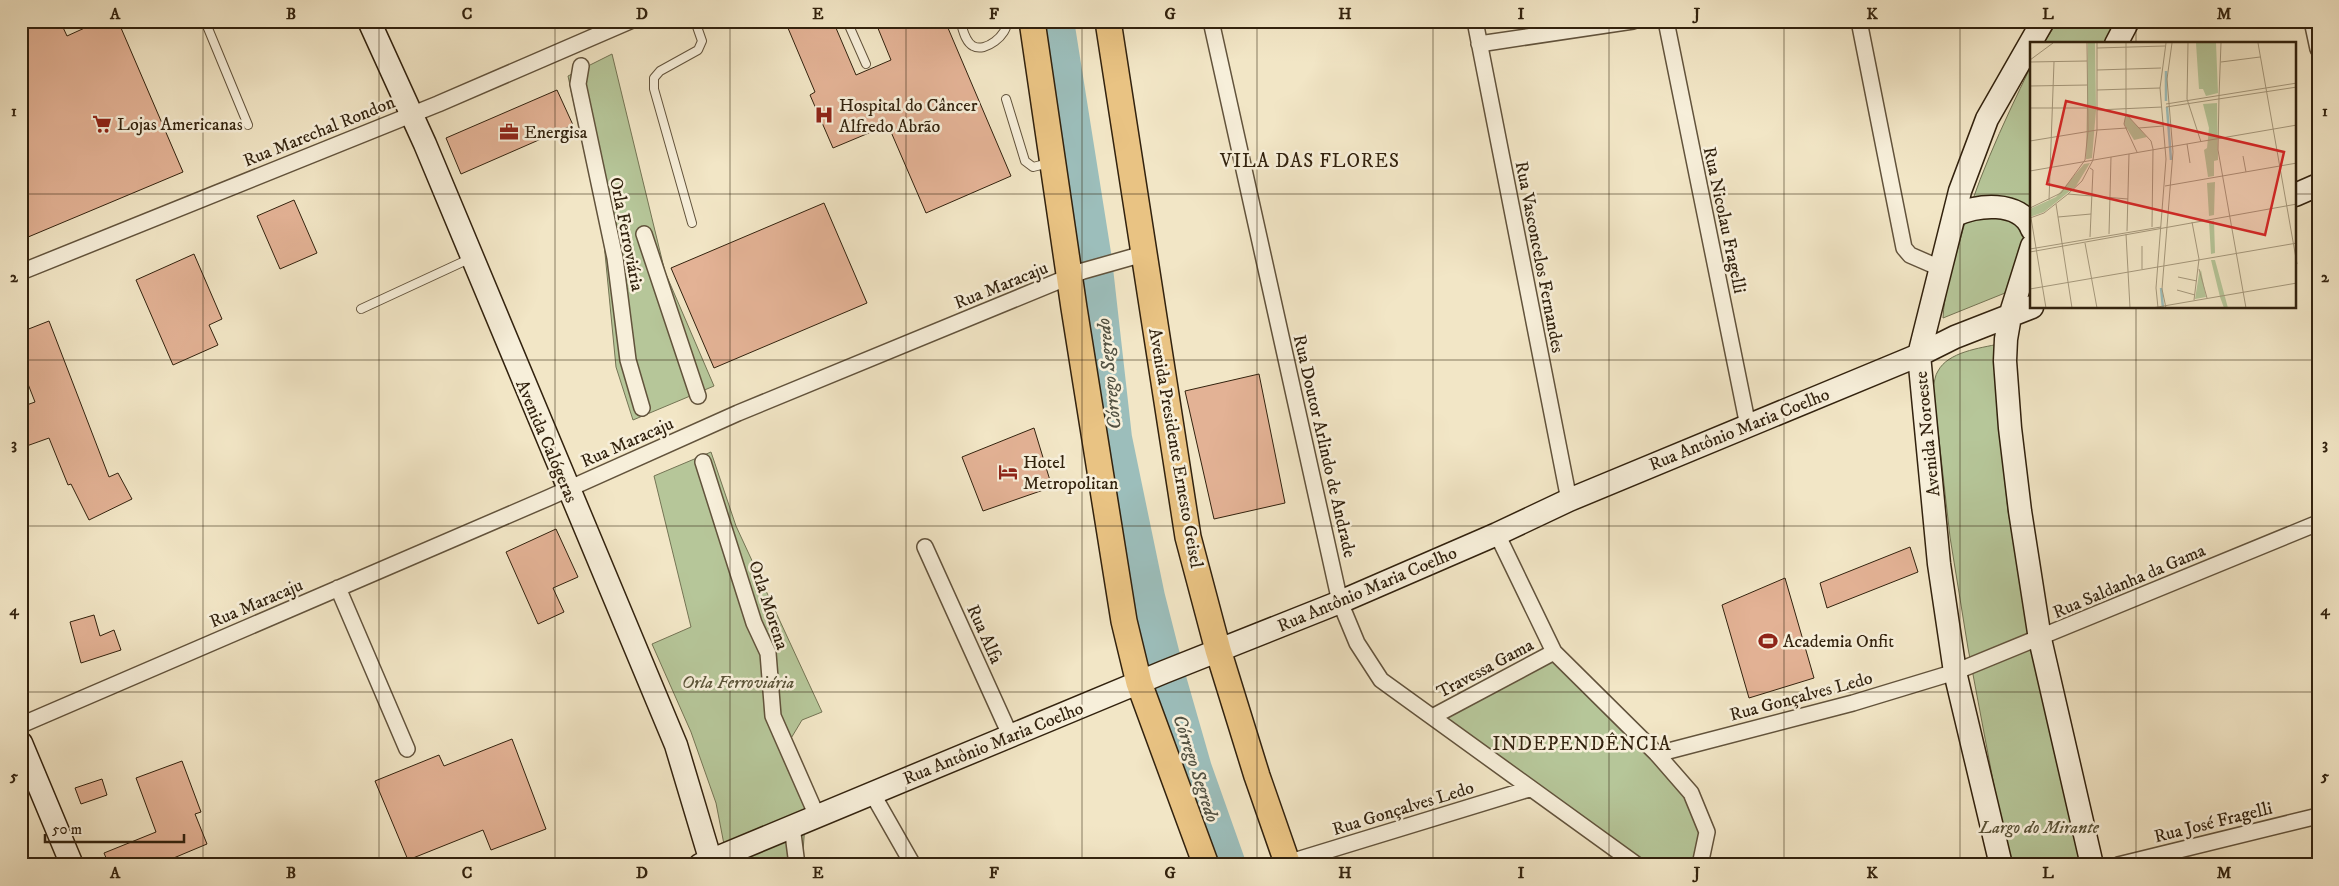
<svg xmlns="http://www.w3.org/2000/svg" width="2339" height="886" viewBox="0 0 2339 886" font-family="'IM FELL DW Pica',serif">
<style>
.green{fill:#b6c699;stroke:#747454}
.lines{fill:none;stroke-linecap:round;stroke-linejoin:round}
.river{stroke:#9cbebb;stroke-width:34}
.building{fill:#e3b295;stroke:#32220e}
.lane-casing{stroke:#62533c;stroke-width:10}
.street-casing{stroke:#62533c;stroke-width:18}
.secondary-casing{stroke:#32220e;stroke-width:25}
.primary-casing{stroke:#32220e;stroke-width:28}
.lane{stroke:#f7efda;stroke-width:8}
.street{stroke:#f7efda;stroke-width:15}
.secondary{stroke:#f7efda;stroke-width:22}
.primary{stroke:#e9c383;stroke-width:25}
.grid{fill:none;stroke:#32220e;stroke-width:1;stroke-opacity:0.55}
.labels{text-anchor:middle;stroke-width:5;stroke-linejoin:round;paint-order:stroke}
.poi-label{font-size:18px;fill:#32220e;stroke:#f7efda;text-anchor:start}
.street-label{font-size:18px;fill:#32220e;stroke:#f7efda}
.park-label{font-size:18px;font-style:italic;fill:#5a5338;stroke:#f7efda}
.neighbourhood-label{font-size:19px;letter-spacing:1px;fill:#32220e;stroke:#f7efda}
.water-label{font-size:19px;font-style:italic;fill:#525142;stroke:#f7efda}
.inset-river{fill:none;stroke:#9cbebb;stroke-width:2.5}
.inset-road{fill:none;stroke:#a5987c;stroke-width:1}
.view{fill:#d62828;fill-opacity:0.15;stroke:#d62828;stroke-width:2.5}
.inset-edge{fill:none;stroke:#32220e;stroke-width:2.5}
.neatline{fill:none;stroke:#32220e;stroke-width:2}
.grid-label{font-size:16px;text-anchor:middle;font-weight:bold;fill:#32220e}
</style>
<rect width="100%" height="100%" fill="#f2e6c6"/>
<filter id="stains"><feTurbulence type="fractalNoise" baseFrequency=".004" numOctaves="4"/><feColorMatrix values="0 0 0 0 .2 0 0 0 0 .09 0 0 0 0 .02 0 0 0 .5 -.17"/></filter>
<radialGradient id="worn" r=".72"><stop offset=".6" stop-color="#630" stop-opacity="0"/><stop offset="1" stop-color="#630" stop-opacity=".3"/></radialGradient>
<!-- green -->
<path class="green" d="M2058,21H2118L2106,44H2043Z
M612,54L665,272L714,386L633,420L616,367L604,243L568,76Z
M2031,66L2032,217L2019,265L2005,293L1943,318C1944,295 1951,273 1957,251C1974,185 2002,126 2031,66Z
M1999,344L2000,432L2008,511L2036,660L2086,865H2009L1968,648L1950,537L1933,386C1935,381 1935,375 1938,371C1948,352 1980,348 1999,344Z
M711,452L736,526L822,712L802,720L790,740L808,783L802,865H728L716,803L691,732L652,644L691,627L654,476Z
M1554,652L1691,793L1707,832L1700,865H1637L1434,716Z"/>
<g class="lines">
<!-- river -->
<path class="river" d="M1057,21L1095,260L1115,438L1148,597L1166,668L1195,769L1229,865"/>
</g>
<!-- building -->
<path class="building" d="M21,21H60L67,36L100,21H118L183,172L21,240Z
M785,21H833L856,75L891,60L875,21H945L1011,176L926,213L888,125L833,148L810,95L815,92Z
M557,90L573,125L461,174L446,138Z
M294,200L317,253L280,269L257,216Z
M824,203L867,303L714,368L671,268Z
M194,254L222,319L209,325L218,345L173,365L136,280Z
M49,321L109,477L118,473L132,499L89,520L71,484L68,485L49,438L21,448V407L35,402L21,366V332Z
M1259,374L1285,503L1214,519L1185,391Z
M1034,428L1052,487L983,511L962,457Z
M556,529L578,577L553,588L564,612L538,624L506,552Z
M1910,547L1918,572L1827,608L1820,583Z
M1785,578L1814,678L1749,698L1722,605Z
M94,615L100,636L114,630L121,650L81,663L70,622Z
M512,739L546,829L491,850L483,830L408,860L375,781L439,755L444,766Z
M182,761L201,812L195,814L207,844L157,865H109L104,853L156,832L136,778Z
M102,779L107,795L81,804L75,788Z"/>
<g class="lines">
<!-- lane casing -->
<g class="lane-casing">
<path id="lane" d="M205,21L248,125
M847,21L866,64
M960,21C963,29 965,42 973,46C985,53 1008,35 1007,21
M1006,99L1025,161L1033,167L1049,163
M692,223L654,89V78L660,71L698,50L702,41L695,21
M361,309L469,259"/>
</g>
<!-- street casing -->
<g class="street-casing">
<path id="street" d="M1211,21L1340,602L1357,643L1381,680L1637,865
M1475,21L1569,500
M1666,21L1748,426
M1859,21L1904,248L1910,255L1940,268
M2312,21L2318,49
M1479,44L1633,21
M581,66L578,84L615,258L628,360L642,408
M644,234L698,396
M21,272L438,104L630,21
M703,462L754,623L768,653L773,716L817,816
M1497,534L1554,652L1657,754L1691,793L1707,832L1700,865
M925,547L1011,737
M338,588L407,749
M1434,716L1554,652
M21,725L548,498L738,413L1083,271L1143,254
M1657,754L1853,703L1955,672L2318,523
M872,793L913,865
M792,826L797,865
M1287,863L1529,789
M2118,865L2318,816"/>
</g>
<!-- secondary casing -->
<g class="secondary-casing">
<path id="secondary" d="M369,21L425,144L676,745L712,865
M2116,44L2128,21
M2295,195L2318,185
M1954,216C1975,204 2021,200 2032,229
M2032,246L2010,316L2006,339L2005,361L2010,428L2020,511L2040,639L2092,865
M21,743L72,865
M700,865L1164,672L1340,602L1497,534L1569,500L1919,355L1955,337L2032,307
M2001,865L1955,672L1939,564L1919,355L1960,191L1987,119L2043,21"/>
</g>
<!-- primary casing -->
<g class="primary-casing">
<path id="primary" d="M1032,21L1074,308L1124,621L1139,683L1206,865
M1108,21L1188,537L1218,650L1257,776L1288,865"/>
</g>
<!-- lane -->
<use href="#lane" class="lane"/>
<!-- street -->
<use href="#street" class="street"/>
<!-- secondary -->
<use href="#secondary" class="secondary"/>
<!-- primary -->
<use href="#primary" class="primary"/>
</g>
<!-- grid -->
<path class="grid" d="M203,21V865M379,21V865M555,21V865M730,21V865M906,21V865M1082,21V865M1257,21V865M1433,21V865M1609,21V865M1784,21V865M1960,21V865M2136,21V44M21,194H2032M2295,194H2318M2136,308V865M21,360H2318M21,526H2318M21,692H2318"/>
<!-- icons -->
<defs>
<g id="hospital-bare" transform="scale(1.5)"><path d="M-5-5h3v3.5h4V-5h3V5h-3V1.5h-4V5h-3Z" fill="#8f2418" stroke="#f7efda" stroke-width="2.5" paint-order="stroke"/></g>
<g id="supermarket-bare" transform="scale(1.5)"><path d="M-6-5.5h2.5l.6 2H6L4.5 2H-2.5L-4.4-4H-6ZM-1.5 3.2a1.3 1.3 0 1 0 .1 0ZM3 3.2a1.3 1.3 0 1 0 .1 0Z" fill="#8f2418" stroke="#f7efda" stroke-width="2.5" paint-order="stroke"/></g>
<g id="office-bare" transform="scale(1.5)"><path d="M-6-3h4V-5.5h4V-3h4V5H-6ZM-1-4.5V-3h2v-1.5ZM-6 0V1H6V0Z" fill="#8f2418" stroke="#f7efda" stroke-width="2.5" paint-order="stroke"/></g>
<g id="hotel-bare" transform="scale(1.5)"><path d="M-6-4.5h1.5V1H6V5H4.5V3h-9V5H-6ZM-4 0a1.8 1.8 0 1 1 3.6 0ZM.5 0V-2.5h3Q6-2.5 6 0Z" fill="#8f2418" stroke="#f7efda" stroke-width="2.5" paint-order="stroke"/></g>
<g id="stadium-bare" transform="scale(1.5)"><path d="M0-5a6.5 5 0 1 0 0 10a6.5 5 0 1 0 0-10ZM-3.5-1.8h7v3.6h-7Z" fill="#8f2418" stroke="#f7efda" stroke-width="2.5" paint-order="stroke"/></g>
</defs>
<g fill-rule="evenodd">
<use href="#hospital-bare" x="824" y="115"/>
<use href="#supermarket-bare" x="102" y="124"/>
<use href="#office-bare" x="509" y="132"/>
<use href="#hotel-bare" x="1008" y="472"/>
<use href="#stadium-bare" x="1768" y="641"/>
</g>
<g class="labels">
<!-- poi labels -->
<g class="poi-label">
<text x="839" y="111">Hospital do Câncer<tspan x="839" dy="21">Alfredo Abrão</tspan></text>
<text x="117" y="130">Lojas Americanas</text>
<text x="524" y="138">Energisa</text>
<text x="1023" y="468">Hotel<tspan x="1023" dy="21">Metropolitan</tspan></text>
<text x="1783" y="647">Academia Onfit</text>
</g>
<!-- street labels -->
<g class="street-label">
<text transform="translate(319 131) rotate(-22)" y="6">Rua Marechal Rondon</text>
<text transform="translate(1725 220) rotate(78)" y="6">Rua Nicolau Fragelli</text>
<text transform="translate(627 234) rotate(79)" y="6">Orla Ferroviária</text>
<text transform="translate(1540 257) rotate(79)" y="6">Rua Vasconcelos Fernandes</text>
<text transform="translate(1001 285) rotate(-22)" y="6">Rua Maracaju</text>
<text transform="translate(1739 429) rotate(-22)" y="6">Rua Antônio Maria Coelho</text>
<text transform="translate(1927 434) rotate(-96)" y="6">Avenida Noroeste</text>
<text transform="translate(547 441) rotate(67)" y="6">Avenida Calógeras</text>
<text transform="translate(627 442) rotate(-24)" y="6">Rua Maracaju</text>
<text transform="translate(1325 446) rotate(77)" y="6">Rua Doutor Arlindo de Andrade</text>
<text transform="translate(1176 448) rotate(80)" y="6">Avenida Presidente Ernesto Geisel</text>
<text transform="translate(2129 581) rotate(-23)" y="6">Rua Saldanha da Gama</text>
<text transform="translate(1367 589) rotate(-23)" y="6">Rua Antônio Maria Coelho</text>
<text transform="translate(256 603) rotate(-23)" y="6">Rua Maracaju</text>
<text transform="translate(769 605) rotate(72)" y="6">Orla Morena</text>
<text transform="translate(985 634) rotate(66)" y="6">Rua Alfa</text>
<text transform="translate(1485 668) rotate(-28)" y="6">Travessa Gama</text>
<text transform="translate(1801 696) rotate(-15)" y="6">Rua Gonçalves Ledo</text>
<text transform="translate(993 743) rotate(-22)" y="6">Rua Antônio Maria Coelho</text>
<text transform="translate(1403 808) rotate(-17)" y="6">Rua Gonçalves Ledo</text>
<text transform="translate(2213 822) rotate(-14)" y="6">Rua José Fragelli</text>
</g>
<!-- park labels -->
<g class="park-label">
<text x="738" y="688">Orla Ferroviária</text>
<text x="2039" y="833">Largo do Mirante</text>
</g>
<!-- neighbourhood labels -->
<g class="neighbourhood-label">
<text x="1310" y="167">VILA DAS FLORES</text>
<text x="1582" y="750">INDEPENDÊNCIA</text>
</g>
<!-- water labels -->
<g class="water-label">
<text transform="translate(1108 374) rotate(-96)" y="7">Córrego Segredo</text>
<text transform="translate(1197 768) rotate(72)" y="7">Córrego Segredo</text>
</g>
</g>
<!-- overview -->
<g transform="translate(2030 42)">
<rect width="266" height="266" fill="#f2e6c6"/>
<path d="M58,1H65L66,68L62,116L58,117H56ZM166,1H186L188,51L176,54L173,47H169ZM187,61L188,118L184,119V134L178,135L174,108L177,106L179,86L173,62ZM96,72L117,95L104,98L94,82ZM60,121L46,144L14,170L0,175V167L26,155L54,122ZM185,140L184,173L179,174L177,141ZM184,179L185,211L181,212L179,180ZM181,218H185L198,266H194L190,255ZM171,228L176,255L165,257L169,232Z" fill="#b6c699"/>
<path class="inset-river" d="M136,59V29M137,65L141,118M131,246L133,266"/>
<path class="inset-road" d="M96,1V72L121,99L123,107L122,185M158,1L157,57L171,100M228,1L267,222M67,6L135,4M0,18L23,1M0,20L57,19M191,20L230,15M67,28L131,26M0,44L58,43M67,48L130,46M189,54L191,1M189,54L188,108L216,266M136,62L267,41M136,65L267,45M0,66H58M67,68L132,65M96,72L94,82L107,110M109,86L133,84M0,99L67,88L97,86M157,102L160,121M213,114L216,130M60,126L63,128L60,195M0,129L267,83M135,144L267,121M38,152L98,157M19,158L24,20M26,162L42,266M0,166L31,151L55,118L58,89L57,1M0,170L16,266M28,175L61,172M0,176L14,171L38,152L52,139L63,118L67,88V1M162,180L169,217L164,258M97,189L99,112M79,192L81,115M96,192L100,266M55,201L67,266M0,207L131,185M0,210L267,162M112,227V204M169,227L177,256M148,235L167,239M0,247L267,201M147,248L165,253M122,266L267,241M128,266L126,246L136,117L130,46L136,1M136,266L132,247L143,110L137,37L142,1"/>
<path class="view" d="M36,59L254,110L235,193L17,142Z"/>
<rect width="266" height="266" class="inset-edge"/>
</g>
<!-- margin -->
<rect width="2339" height="886" fill="none" stroke="#f2e6c6" stroke-width="55"/>
<!-- scale -->
<path d="M45 834v8h139v-8" fill="none" stroke="#32220e" stroke-width="2.5"/>
<text x="52" y="834" font-size="15" fill="#32220e" stroke="#f7efda" stroke-width="4" paint-order="stroke">50 m</text>
<rect x="28" y="28" width="2284" height="830" class="neatline"/>
<g class="grid-label">
<text x="115" y="19">A</text>
<text x="291" y="19">B</text>
<text x="467" y="19">C</text>
<text x="642" y="19">D</text>
<text x="818" y="19">E</text>
<text x="994" y="19">F</text>
<text x="1170" y="19">G</text>
<text x="1345" y="19">H</text>
<text x="1521" y="19">I</text>
<text x="1697" y="19">J</text>
<text x="1872" y="19">K</text>
<text x="2048" y="19">L</text>
<text x="2224" y="19">M</text>
<text x="14" y="116">1</text>
<text x="2325" y="116">1</text>
<text x="14" y="282">2</text>
<text x="2325" y="282">2</text>
<text x="14" y="449">3</text>
<text x="2325" y="449">3</text>
<text x="14" y="615">4</text>
<text x="2325" y="615">4</text>
<text x="14" y="781">5</text>
<text x="2325" y="781">5</text>
<text x="115" y="878">A</text>
<text x="291" y="878">B</text>
<text x="467" y="878">C</text>
<text x="642" y="878">D</text>
<text x="818" y="878">E</text>
<text x="994" y="878">F</text>
<text x="1170" y="878">G</text>
<text x="1345" y="878">H</text>
<text x="1521" y="878">I</text>
<text x="1697" y="878">J</text>
<text x="1872" y="878">K</text>
<text x="2048" y="878">L</text>
<text x="2224" y="878">M</text>
</g>
<rect width="100%" height="100%" filter="url(#stains)"/>
<rect width="100%" height="100%" fill="url(#worn)"/>
</svg>
